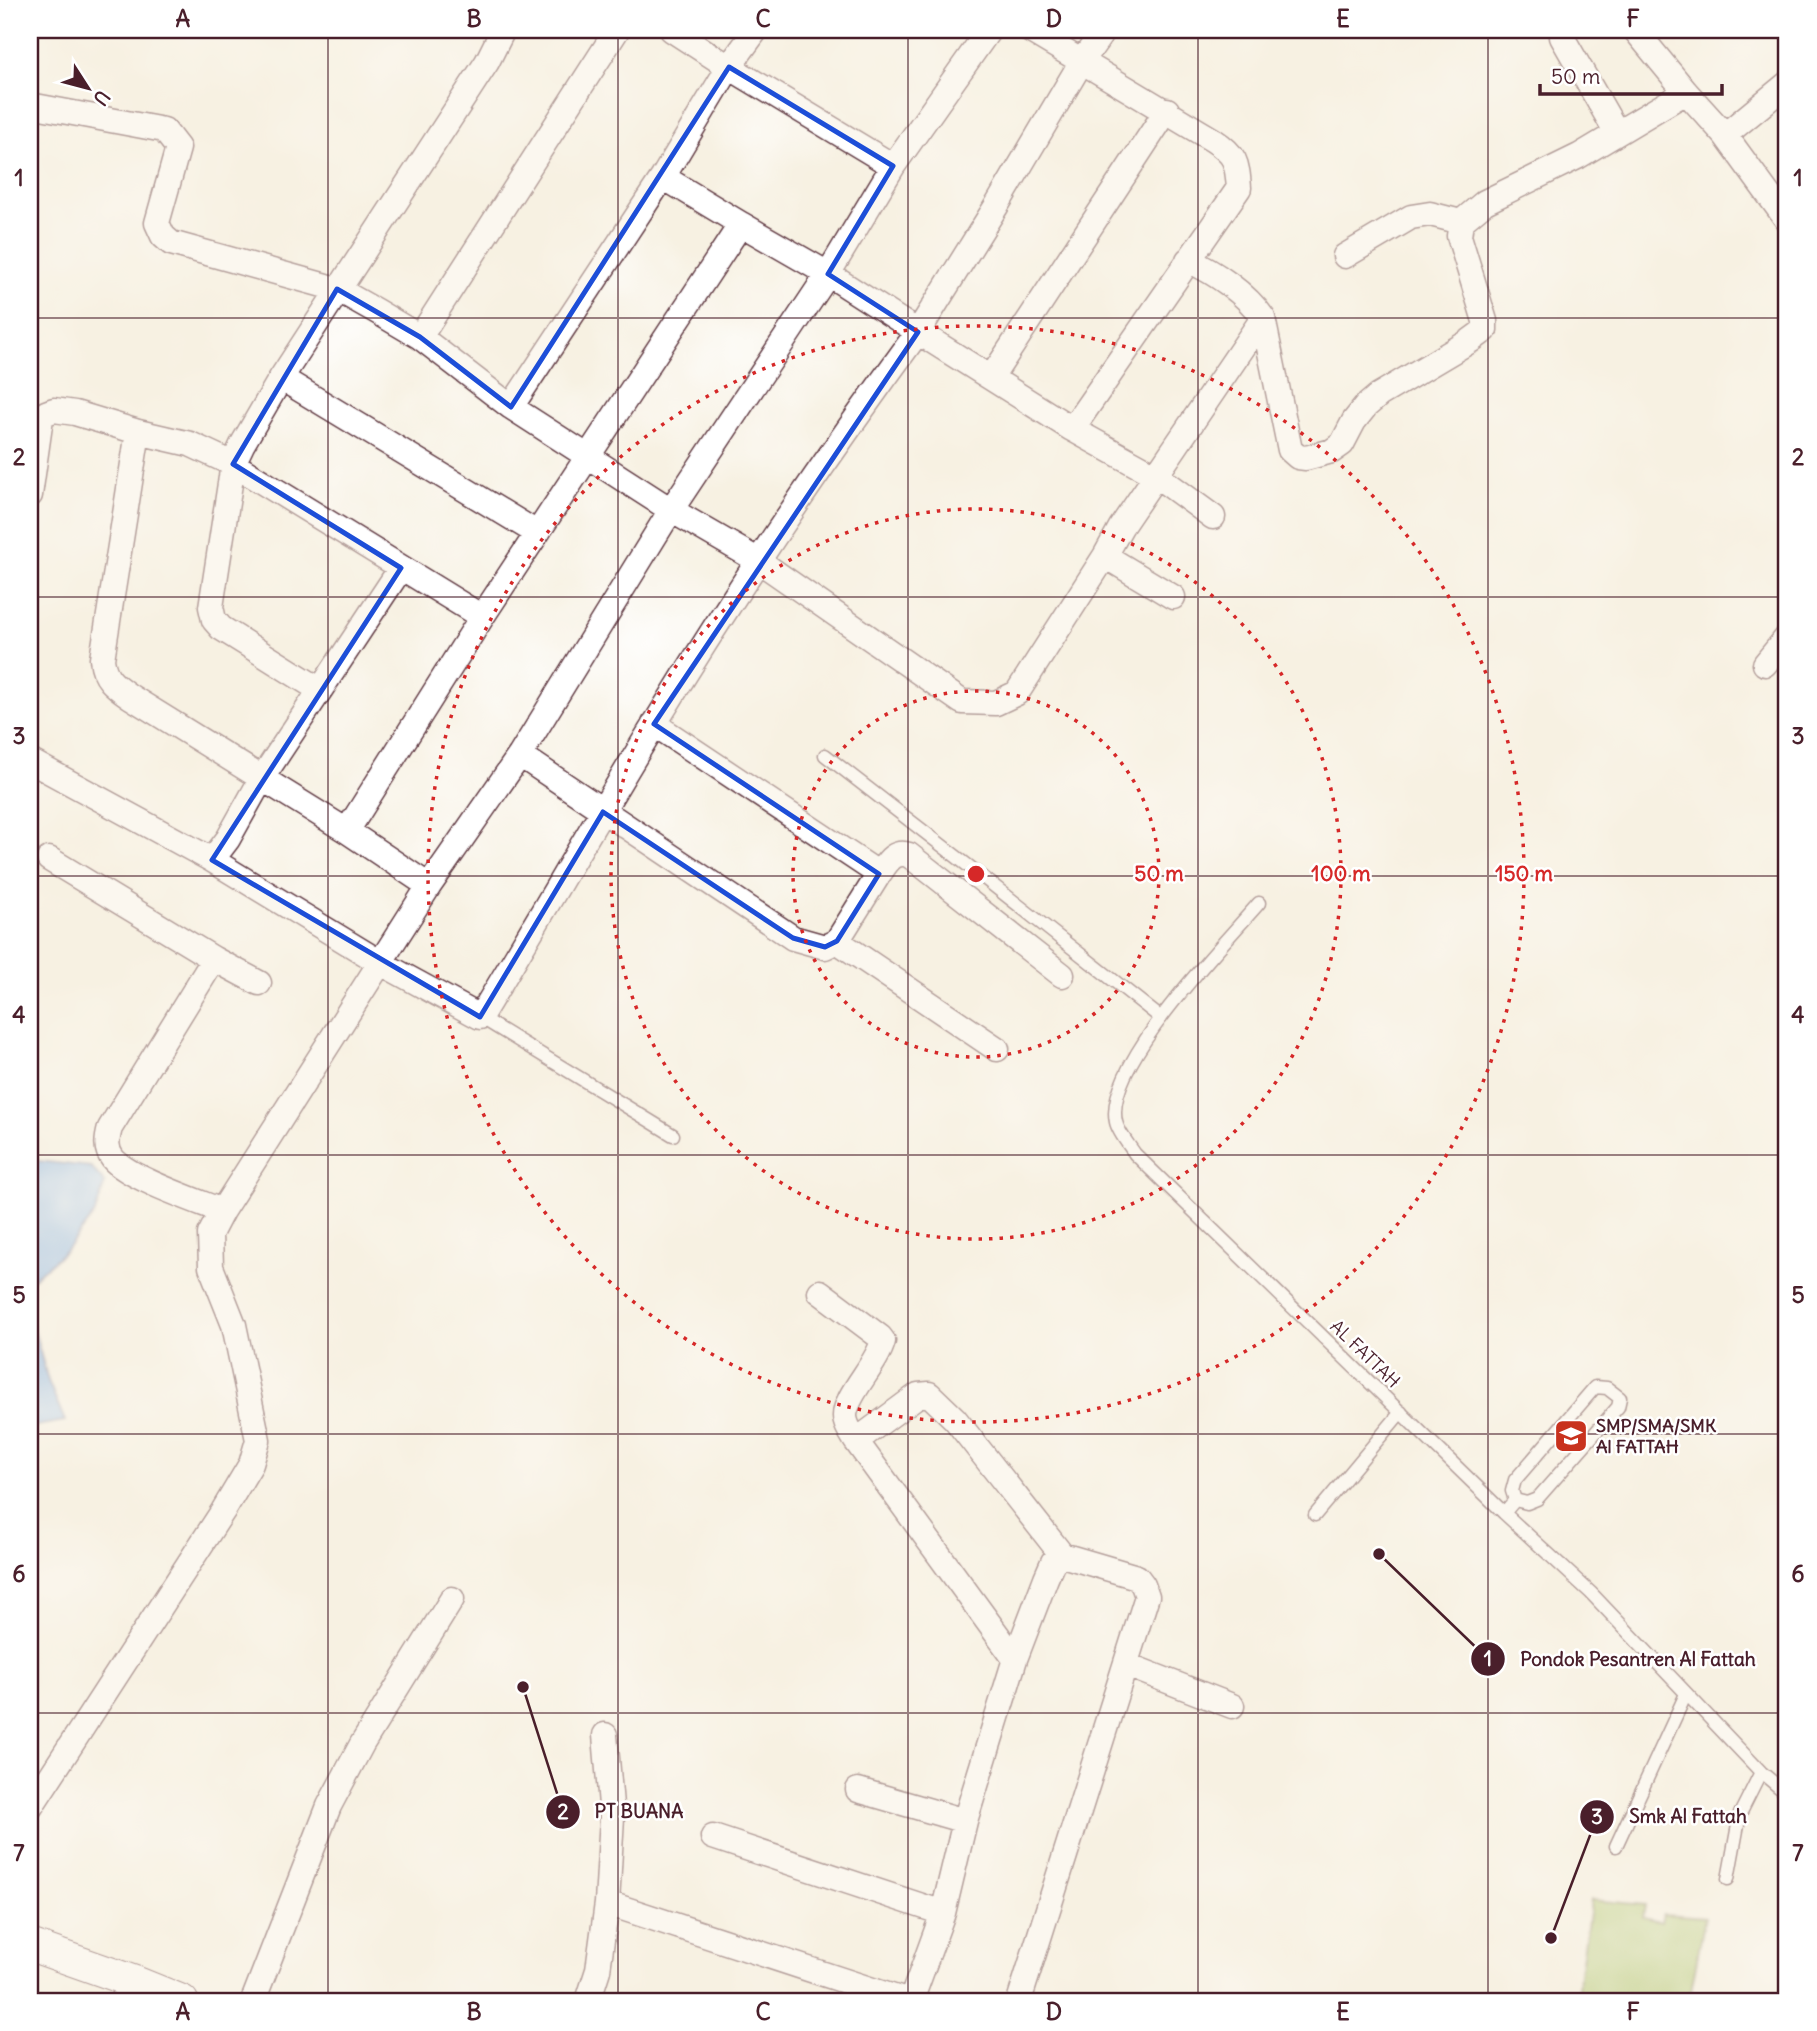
<svg xmlns="http://www.w3.org/2000/svg" width="1817" height="2031" viewBox="0 0 1817 2031" font-family="Delius,sans-serif">
<style>
.green{fill:#abc56b;stroke:#7a724b;stroke-width:2}
.water{fill:#75a9e2;stroke:#606486;stroke-width:2}
.lines{fill:none;stroke-linecap:round;stroke-linejoin:round}
.service-casing{stroke:#643e46;stroke-width:15}
.minor-casing{stroke:#643e46;stroke-width:27}
.tertiary-casing{stroke:#643e46;stroke-width:34}
.service{stroke:#fff;stroke-width:12}
.minor{stroke:#fff;stroke-width:24}
.tertiary{stroke:#fff;stroke-width:32}
.marked{fill:none;stroke:#1d4ed8;stroke-width:5;stroke-linejoin:round}
.grid{fill:none;stroke:#4a1f2b;stroke-width:2;stroke-opacity:0.55}
.ring{fill:none;stroke:#d62828;stroke-width:3.5;stroke-dasharray:3.5 7}
.labels{text-anchor:middle;stroke-width:5;stroke-linejoin:round;paint-order:stroke}
.street-label{font-size:18px;fill:#4a1f2b;stroke:#fff}
.poi-label{font-size:18px;font-weight:bold;fill:#4a1f2b;stroke:#fff;text-anchor:start}
.centre{fill:#d62828;stroke:#fff;stroke-width:3.5}
.ring-label{font-size:21px;text-anchor:middle;font-weight:bold;fill:#d62828;stroke:#fff;stroke-width:5;stroke-linejoin:round;paint-order:stroke}
.leader{fill:none;stroke:#4a1f2b;stroke-width:2.5}
.callout-dot{fill:#4a1f2b;stroke:#fff;stroke-width:2.5}
.mark-label{font-size:21px;text-anchor:middle;font-weight:bold;fill:#fff}
.callout-label{font-size:19px;text-anchor:middle;font-weight:bold;fill:#4a1f2b;stroke:#fff;stroke-width:5;stroke-linejoin:round;paint-order:stroke}
.neatline{fill:none;stroke:#4a1f2b;stroke-width:2.5}
.grid-label{font-size:23px;text-anchor:middle;font-weight:bold;fill:#4a1f2b}
</style>
<rect width="100%" height="100%" fill="#fff"/>
<filter id="ink" filterUnits="userSpaceOnUse"><feTurbulence type="fractalNoise" baseFrequency=".0143" numOctaves="2"/><feDisplacementMap in="SourceGraphic" scale="14" xChannelSelector="R" yChannelSelector="G"/><feConvolveMatrix kernelMatrix="1 2 1 2 8 2 1 2 1" color-interpolation-filters="sRGB"/></filter>
<filter id="wash" filterUnits="userSpaceOnUse"><feTurbulence type="fractalNoise" baseFrequency=".00686" numOctaves="4" result="noise"/><feDisplacementMap in="SourceGraphic" scale="28" xChannelSelector="R" yChannelSelector="G"/><feGaussianBlur stdDeviation="1.57" result="paint"/><feColorMatrix in="noise" values="0 0 0 0 0 0 0 0 0 0 0 0 0 0 0 0 0 1.4 0 .05"/><feComposite in="paint" operator="in"/></filter>
<g filter="url(#wash)">
<rect width="100%" height="100%" fill="#f7f1e2"/>
<!-- green -->
<path class="green" d="M1591,1900L1645,1905L1643,1918L1661,1922L1663,1914L1705,1917L1689,2001H1576Z"/>
<!-- water -->
<path class="water" d="M30,1160L91,1167L105,1183L95,1213L66,1250L30,1281Z
M30,1315L48,1381L65,1421L30,1427Z"/>
</g>
<g filter="url(#ink)">
<g class="lines">
<!-- service casing -->
<g class="service-casing">
<path id="service" d="M825,755L984,878L1161,1018
M1259,903C1222,946 1103,1066 1116,1122C1118,1132 1129,1145 1135,1154L1504,1513L1591,1593L1761,1772L1787,1794
M480,1017L673,1135
M1504,1513L1515,1500L1527,1503L1537,1499L1618,1407L1620,1398L1607,1388L1595,1387L1515,1480L1512,1491L1515,1500
M1315,1515L1401,1412
M1616,1846L1686,1694
M1728,1879L1740,1814L1761,1772"/>
</g>
<!-- minor casing -->
<g class="minor-casing">
<path id="minor" d="M672,30L729,67L893,166
M1029,30L1213,140C1236,155 1237,162 1239,188L1072,429
M1104,30L1082,61L997,205L918,332L1072,429L1157,476L1213,517
M1635,30L1686,92L1725,135L1787,220
M1562,37L1617,133
M30,105L164,130L178,148L157,223L163,236L171,243L337,289L376,311L420,337L511,407L671,510L759,561L962,702L996,703L1017,693L1105,556L1121,527L1263,318
M1725,135L1787,84
M663,177L741,224
M1345,256L1411,217L1430,214L1461,222
M1188,260C1214,272 1246,293 1263,318L1290,450L1298,457L1306,458L1332,451L1342,444L1354,421L1366,406L1379,395L1470,341L1485,330V321L1459,236L1461,222L1485,202L1579,156L1686,92
M420,337L617,30
M281,378L537,533
M991,378L1167,110
M511,407L663,177L729,67L756,30
M138,432L102,659C104,679 115,686 131,697L347,831L429,886
M30,495L41,418L46,413L54,410L75,413L138,432L190,444L233,464L482,617
M1105,556L1173,597
M1765,664L1787,637
M320,690L221,628L214,620L211,607L233,464L242,445L281,378L487,62L503,30
M654,724L879,874L837,941L997,1049
M520,755L793,938L825,947L837,941
M30,761L212,860
M347,831L482,617L741,224L828,274L918,332C825,459 736,590 654,725C595,821 539,920 480,1017L381,963L212,860L228,839L262,778L401,568
M49,859L214,959L259,983
M879,874C887,863 893,850 909,855L1062,975
M214,959L110,1128C107,1139 105,1149 113,1159C129,1178 197,1201 222,1211
M820,1292L880,1337L883,1341C877,1365 845,1395 845,1416C845,1425 852,1434 856,1441
M1015,1659L856,1441L918,1395L929,1394L955,1419L1062,1555
M1127,1665L1232,1706
M858,1790L965,1821
M30,1808L223,1511L251,1464L258,1440L234,1325L211,1267L210,1234L222,1211L429,886L520,755L671,510L828,274L893,166L989,30
M713,1837L943,1913
M607,1903L906,2001
M122,2001L135,1982
M253,2001L329,1806L362,1744L452,1599
M588,2001L598,1970L607,1903L612,1817L605,1735
M911,2001L943,1913L965,1821L1015,1659L1046,1578L1053,1562L1062,1555L1137,1577L1143,1585L1147,1596L1019,2001"/>
</g>
<!-- tertiary casing -->
<g class="tertiary-casing">
<path id="tertiary" d="M30,1945L135,1982L182,2001"/>
</g>
<!-- service -->
<use href="#service" class="service"/>
<!-- minor -->
<use href="#minor" class="minor"/>
<!-- tertiary -->
<use href="#tertiary" class="tertiary"/>
</g>
</g>
<!-- marked area -->
<path d="M0 0H1817V2031H0ZM729,67L893,166L828,274L918,332L654,724L879,874L837,941L825,947L793,938L603,812L480,1017L212,860L401,568L233,464L337,289L420,337L511,407Z" fill="#f7f1e2" fill-opacity=".55" fill-rule="evenodd"/>
<path class="marked" d="M729,67L893,166L828,274L918,332L654,724L879,874L837,941L825,947L793,938L603,812L480,1017L212,860L401,568L233,464L337,289L420,337L511,407Z"/>
<!-- grid -->
<path class="grid" d="M328,30V2001M618,30V2001M908,30V2001M1198,30V2001M1488,30V2001M30,318H1787M30,597H1787M30,876H1787M30,1155H1787M30,1434H1787M30,1713H1787"/>
<!-- distance rings -->
<g class="ring">
<circle cx="976" cy="874" r="183"/>
<circle cx="976" cy="874" r="365"/>
<circle cx="976" cy="874" r="548"/>
</g>
<!-- icons -->
<defs>
<g id="school-square" transform="scale(1.75)"><rect x="-9" y="-9" width="18" height="18" rx="4" fill="#c8321e" stroke="#fff"/><path d="M0-5L7-2L0 1L-7-2ZM-4 1L0 2.5L4 1V4Q0 6-4 4Z" fill="#fff"/></g>
</defs>
<g fill-rule="evenodd">
<use href="#school-square" x="1571" y="1436"/>
</g>
<g class="labels">
<!-- street labels -->
<g class="street-label">
<text transform="translate(1365 1354) rotate(44)" y="6">AL FATTAH</text>
</g>
<!-- poi labels -->
<g class="poi-label">
<text x="1596" y="1432">SMP/SMA/SMK<tspan x="1596" dy="21">Al FATTAH</tspan></text>
</g>
</g>
<circle cx="976" cy="874" r="10" class="centre"/>
<g class="ring-label">
<text x="1159" y="881">50 m</text>
<text x="1341" y="881">100 m</text>
<text x="1524" y="881">150 m</text>
</g>
<!-- callouts -->
<path class="leader" d="M1379 1554L1488 1659M523 1687L563 1812M1551 1938L1597 1817"/>
<g class="callout-dot">
<circle cx="1379" cy="1554" r="7"/>
<circle cx="523" cy="1687" r="7"/>
<circle cx="1551" cy="1938" r="7"/>
<circle cx="1488" cy="1659" r="18"/>
<circle cx="563" cy="1812" r="18"/>
<circle cx="1597" cy="1817" r="18"/>
</g>
<g class="mark-label">
<text x="1488" y="1666">1</text>
<text x="563" y="1819">2</text>
<text x="1597" y="1824">3</text>
</g>
<g class="callout-label">
<text x="1638" y="1666">Pondok Pesantren Al Fattah</text>
<text x="639" y="1818">PT BUANA</text>
<text x="1688" y="1823">Smk Al Fattah</text>
</g>
<!-- margin -->
<rect width="1817" height="2031" fill="none" stroke="#fff" stroke-width="77"/>
<!-- north arrow -->
<g transform="translate(88 88) rotate(126)" stroke="#ffffff" stroke-width="5" paint-order="stroke">
<path d="M0-5L12 26L0 18L-12 26Z" fill="#4a1f2b"/>
<text y="-10" font-size="19" font-weight="bold" text-anchor="middle" fill="#4a1f2b">U</text>
</g>
<!-- scale -->
<path d="M1540 84v10h182v-10" fill="none" stroke="#4a1f2b" stroke-width="3.5"/>
<text x="1551" y="84" font-size="21" fill="#4a1f2b" stroke="#ffffff" stroke-width="5" paint-order="stroke">50 m</text>
<rect x="38" y="38" width="1740" height="1955" class="neatline"/>
<g class="grid-label">
<text x="183" y="27">A</text>
<text x="474" y="27">B</text>
<text x="763" y="27">C</text>
<text x="1054" y="27">D</text>
<text x="1343" y="27">E</text>
<text x="1633" y="27">F</text>
<text x="19" y="186">1</text>
<text x="1798" y="186">1</text>
<text x="19" y="465">2</text>
<text x="1798" y="465">2</text>
<text x="19" y="744">3</text>
<text x="1798" y="744">3</text>
<text x="19" y="1023">4</text>
<text x="1798" y="1023">4</text>
<text x="19" y="1303">5</text>
<text x="1798" y="1303">5</text>
<text x="19" y="1582">6</text>
<text x="1798" y="1582">6</text>
<text x="19" y="1861">7</text>
<text x="1798" y="1861">7</text>
<text x="183" y="2020">A</text>
<text x="474" y="2020">B</text>
<text x="763" y="2020">C</text>
<text x="1054" y="2020">D</text>
<text x="1343" y="2020">E</text>
<text x="1633" y="2020">F</text>
</g>
</svg>
